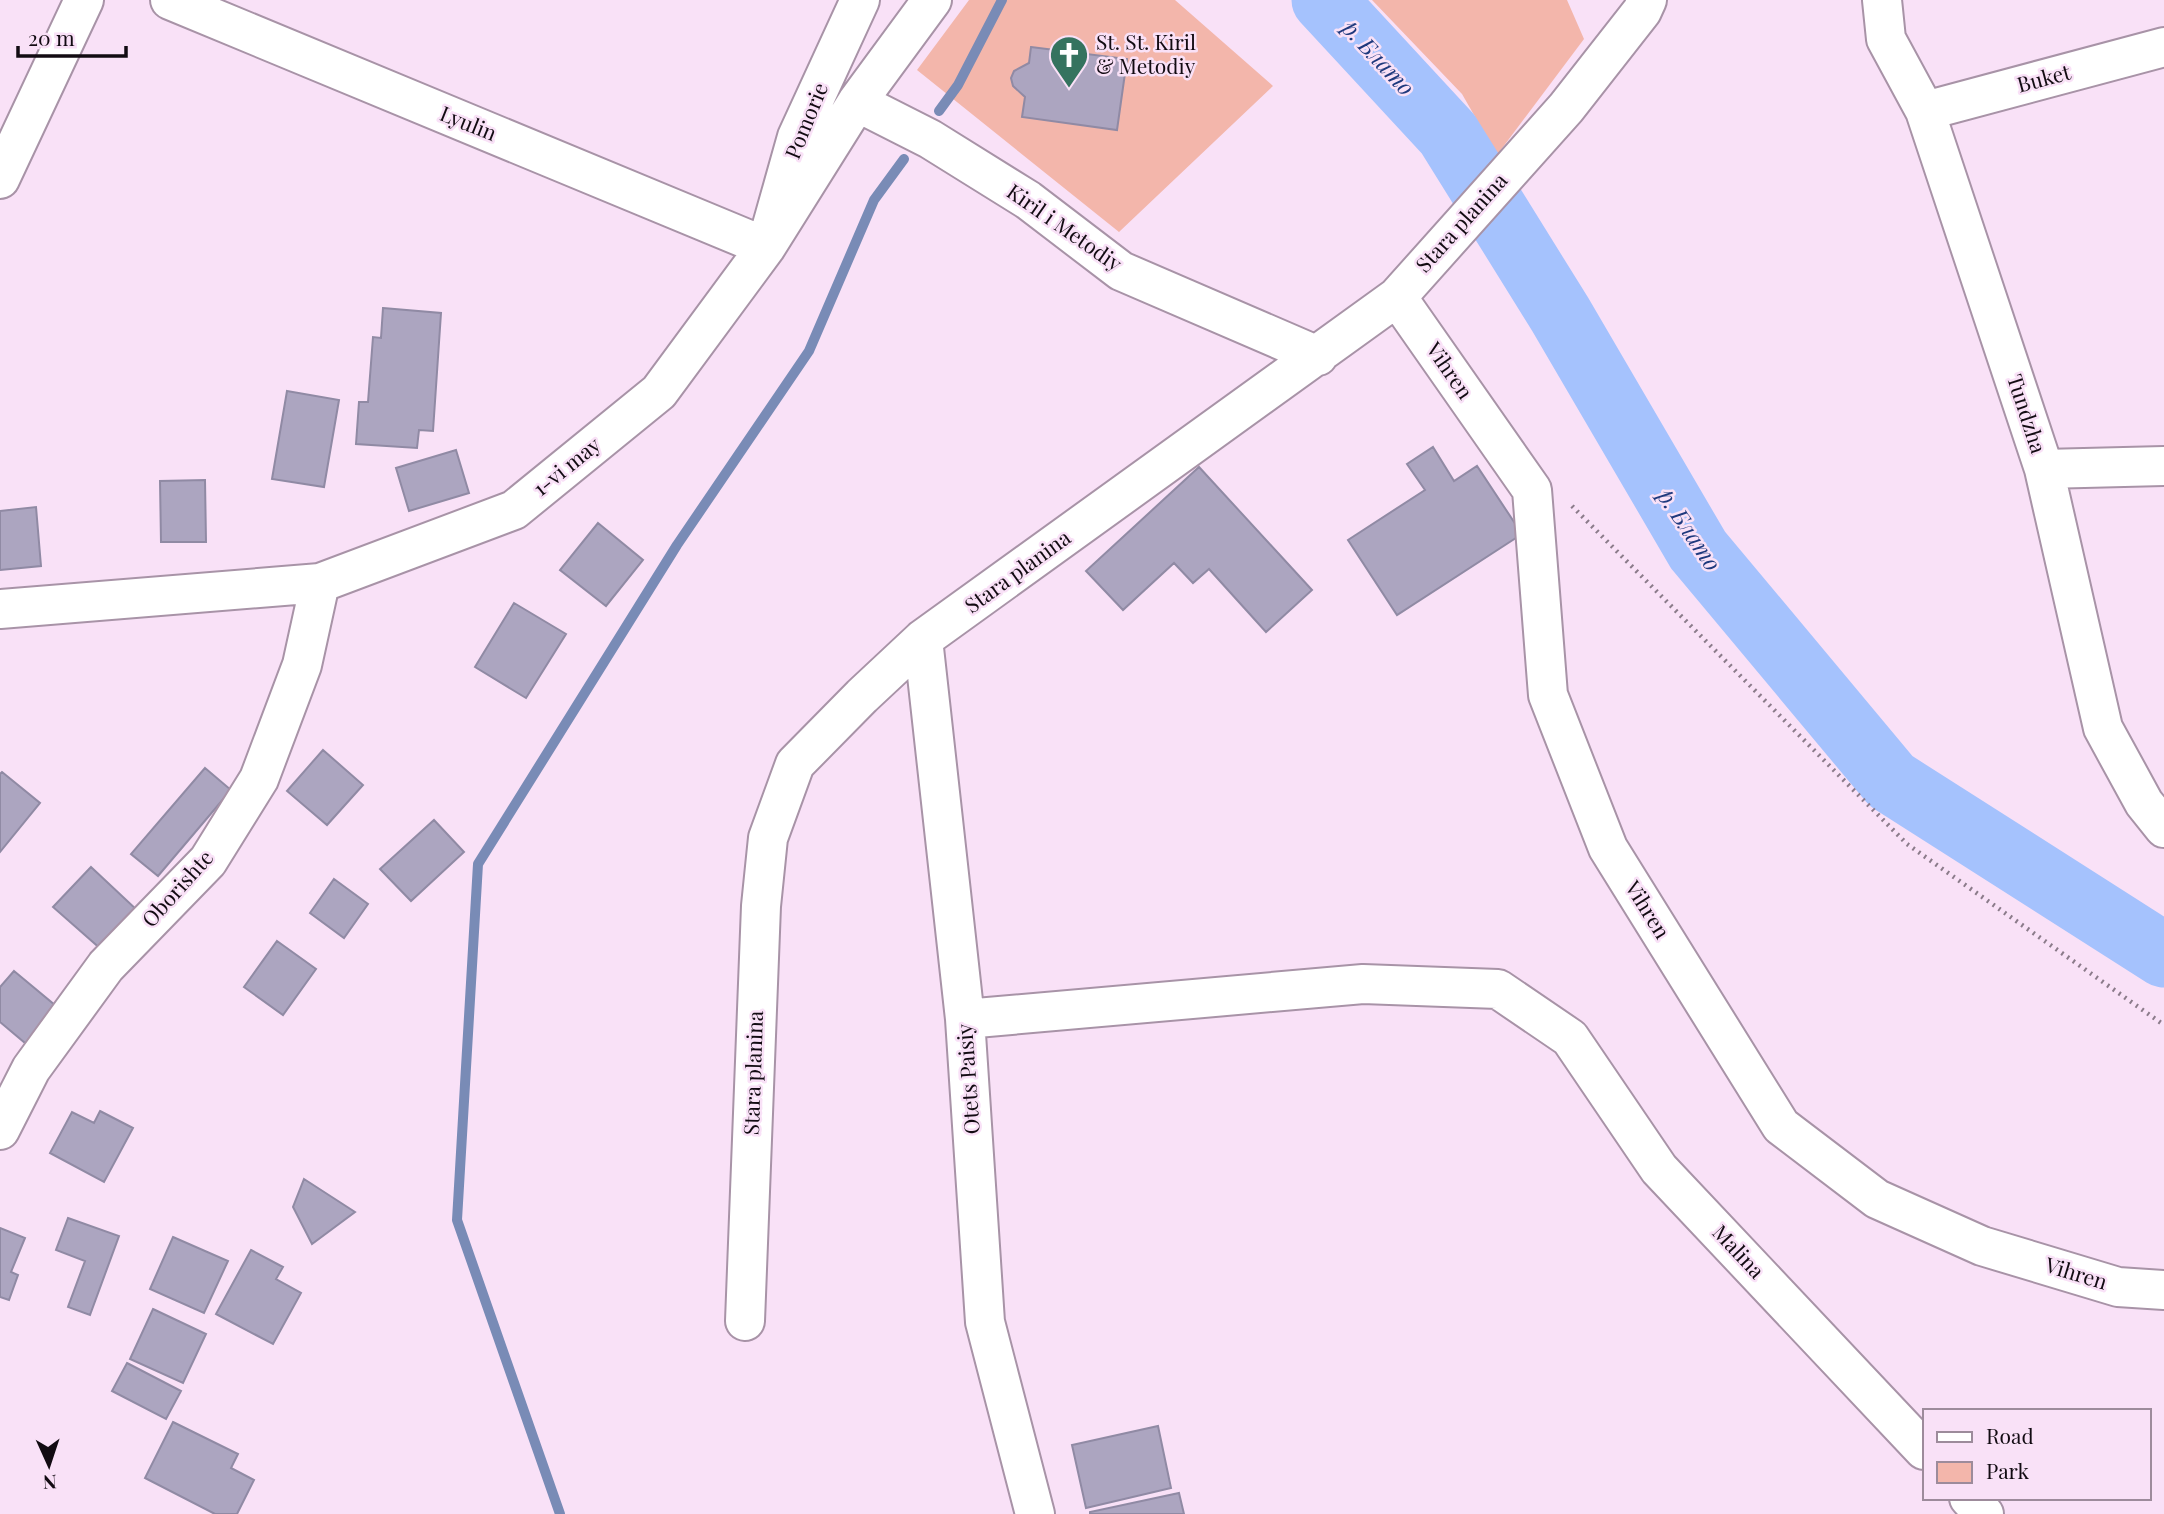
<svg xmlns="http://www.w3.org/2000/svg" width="2164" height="1514" viewBox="0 0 2164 1514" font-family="'Playfair Display',serif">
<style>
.green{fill:#f3b6ab}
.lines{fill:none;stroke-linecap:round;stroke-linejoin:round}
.stream{stroke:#798bb6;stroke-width:10}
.river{stroke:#a5c2fd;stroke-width:65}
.building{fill:#aca5c0;stroke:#908aa4;stroke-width:2}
.minor-casing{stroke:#a893a7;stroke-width:42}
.path{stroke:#8b7b8a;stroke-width:4.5;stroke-dasharray:2 5;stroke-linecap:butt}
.minor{stroke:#fff;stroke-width:38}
.labels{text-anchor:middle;stroke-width:5;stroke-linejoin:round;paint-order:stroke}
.poi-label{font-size:21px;fill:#120b12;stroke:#f9e1f7;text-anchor:start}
.street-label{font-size:21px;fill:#120b12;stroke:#f9e1f7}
.water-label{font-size:23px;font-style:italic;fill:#1e397d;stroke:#f9e1f7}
</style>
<rect width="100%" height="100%" fill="#f9e1f7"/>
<!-- green -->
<path class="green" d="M969,0H1175L1273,86L1119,232L917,70Z
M1372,0H1567L1584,39L1497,155L1462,94Z"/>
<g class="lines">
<!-- stream -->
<path class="stream" d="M939,111L958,85L1002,0
M560,1514L457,1220L478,864L677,545L809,351L874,200L904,159"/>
<!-- river -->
<path class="river" d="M1324,0L1448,134L1560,314L1698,550L1891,781L2164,955"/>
</g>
<!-- building -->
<path class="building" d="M1031,47L1127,59L1117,130L1022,117L1025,97L1013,86L1011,78L1014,71L1029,63Z
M383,308L441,313L433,431L419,430L417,448L356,444L359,402H368L373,337L381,338Z
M287,391L339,400L324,487L272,479Z
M1433,447L1454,481L1477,466L1522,534L1397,615L1348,540L1425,490L1407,464Z
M456,450L469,493L409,511L396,468Z
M1199,467L1312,590L1266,632L1209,569L1193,583L1174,563L1123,610L1086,571Z
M205,480L206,542H161L160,481Z
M36,507L41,566L0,570V511Z
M598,523L643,560L606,606L560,570Z
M514,603L566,634L526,698L475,667Z
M323,750L363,785L327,825L287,791Z
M205,768L231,790L158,876L131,854Z
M2,772L40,803L0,852V774Z
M434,820L464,852L411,901L380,869Z
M91,867L138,911L102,950L53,907Z
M334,879L368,904L344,938L310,913Z
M277,941L316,969L283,1015L244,987Z
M14,971L62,1011L31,1048L0,1022V987Z
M100,1111L133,1128L104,1182L50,1153L72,1112L94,1123Z
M304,1179L355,1212L312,1244L293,1207Z
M68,1218L119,1236L90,1315L68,1307L85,1261L56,1250Z
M0,1228L25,1238L11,1272L18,1275L9,1300L0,1297Z
M173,1237L228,1261L204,1313L150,1289Z
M251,1250L283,1267L276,1279L301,1293L273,1344L216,1314Z
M153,1309L206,1334L183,1383L130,1359Z
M127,1363L181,1391L166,1419L112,1391Z
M173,1422L238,1454L231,1468L254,1480L237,1514H215L145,1478Z
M1158,1426L1171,1488L1086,1508L1072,1445Z
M1179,1493L1184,1514H1090V1512Z"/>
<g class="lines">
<!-- minor casing -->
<g class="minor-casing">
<path id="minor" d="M170,0L766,247L797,137L860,0
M1882,0L1886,39L1925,111L2044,469L2103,728L2144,803L2164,828
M857,102L930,139L1028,200L1121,271L1318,356
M1925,111L2164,47
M0,179L84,0
M1397,297L1532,490L1548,695L1608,848L1781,1126L1877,1199L1982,1246L2118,1287L2164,1290
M2044,469L2164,466
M0,609L320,583L514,510L659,392L766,247L857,102L932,0
M923,639L965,1019L985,1322L1035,1514
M965,1019L1363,984L1498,989L1570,1038L1659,1169L1924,1450
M0,1130L31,1069L106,966L208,861L259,779L302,665L320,583
M745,1321L761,906L768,838L795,764L862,696L923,639L1397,297L1566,108L1642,11L1647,0
M1969,1498L1984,1514"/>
</g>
<!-- path -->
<path class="path" d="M1572,506L1907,844L2164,1025"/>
<!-- minor -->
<use href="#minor" class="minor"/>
</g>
<!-- icons -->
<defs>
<g id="church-pin" transform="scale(2.0125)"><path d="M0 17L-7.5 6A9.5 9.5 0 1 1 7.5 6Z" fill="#35735f" stroke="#f9e1f7"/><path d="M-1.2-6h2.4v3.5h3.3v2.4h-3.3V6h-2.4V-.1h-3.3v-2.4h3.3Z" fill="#fff"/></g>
</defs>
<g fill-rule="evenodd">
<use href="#church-pin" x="1069" y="55"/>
</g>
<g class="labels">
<!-- poi labels -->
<g class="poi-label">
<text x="1096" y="50">St. St. Kiril<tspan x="1096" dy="24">&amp; Metodiy</tspan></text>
</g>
<!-- street labels -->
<g class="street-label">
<text transform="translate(2044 79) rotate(-15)" y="7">Buket</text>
<text transform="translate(807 121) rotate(-68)" y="7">Pomorie</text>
<text transform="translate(468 124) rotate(22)" y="7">Lyulin</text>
<text transform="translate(1462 223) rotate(-48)" y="7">Stara planina</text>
<text transform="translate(1064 228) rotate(35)" y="7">Kiril i Metodiy</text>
<text transform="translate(1449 371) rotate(55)" y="7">Vihren</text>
<text transform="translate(2026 414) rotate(72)" y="7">Tundzha</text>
<text transform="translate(567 467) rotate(-39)" y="7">1-vi may</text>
<text transform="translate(1018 572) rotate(-36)" y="7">Stara planina</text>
<text transform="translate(178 889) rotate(-48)" y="7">Oborishte</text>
<text transform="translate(1647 910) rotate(58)" y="7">Vihren</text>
<text transform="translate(754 1073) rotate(-88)" y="7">Stara planina</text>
<text transform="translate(969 1079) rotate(-94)" y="7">Otets Paisiy</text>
<text transform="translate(1738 1252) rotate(47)" y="7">Malina</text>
<text transform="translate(2076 1274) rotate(17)" y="7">Vihren</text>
</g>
<!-- water labels -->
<g class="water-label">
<text transform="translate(1378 58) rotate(47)" y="8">р. Блато</text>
<text transform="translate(1689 530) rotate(56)" y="8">р. Блато</text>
</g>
</g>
<!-- legend -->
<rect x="1923" y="1409" width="228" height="91" fill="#f9e1f7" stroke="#9d8b9b" stroke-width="2"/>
<rect x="1937" y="1432" width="35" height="10" fill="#ffffff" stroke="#9d8b9b" stroke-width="2"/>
<text x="1986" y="1444" font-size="21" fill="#120b12">Road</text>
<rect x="1937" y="1462" width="35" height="21" fill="#f3b6ab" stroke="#9d8b9b" stroke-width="2"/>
<text x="1986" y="1479" font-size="21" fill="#120b12">Park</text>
<!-- north arrow -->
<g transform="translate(49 1465) rotate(177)" stroke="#f9e1f7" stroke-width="5" paint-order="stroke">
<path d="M0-5L12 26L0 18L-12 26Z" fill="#120b12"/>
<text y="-10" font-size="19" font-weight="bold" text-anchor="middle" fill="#120b12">N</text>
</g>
<!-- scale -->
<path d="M18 46v10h108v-10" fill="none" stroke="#120b12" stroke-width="3.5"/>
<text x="28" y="46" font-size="21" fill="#120b12" stroke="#f9e1f7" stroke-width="5" paint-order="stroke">20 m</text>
</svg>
